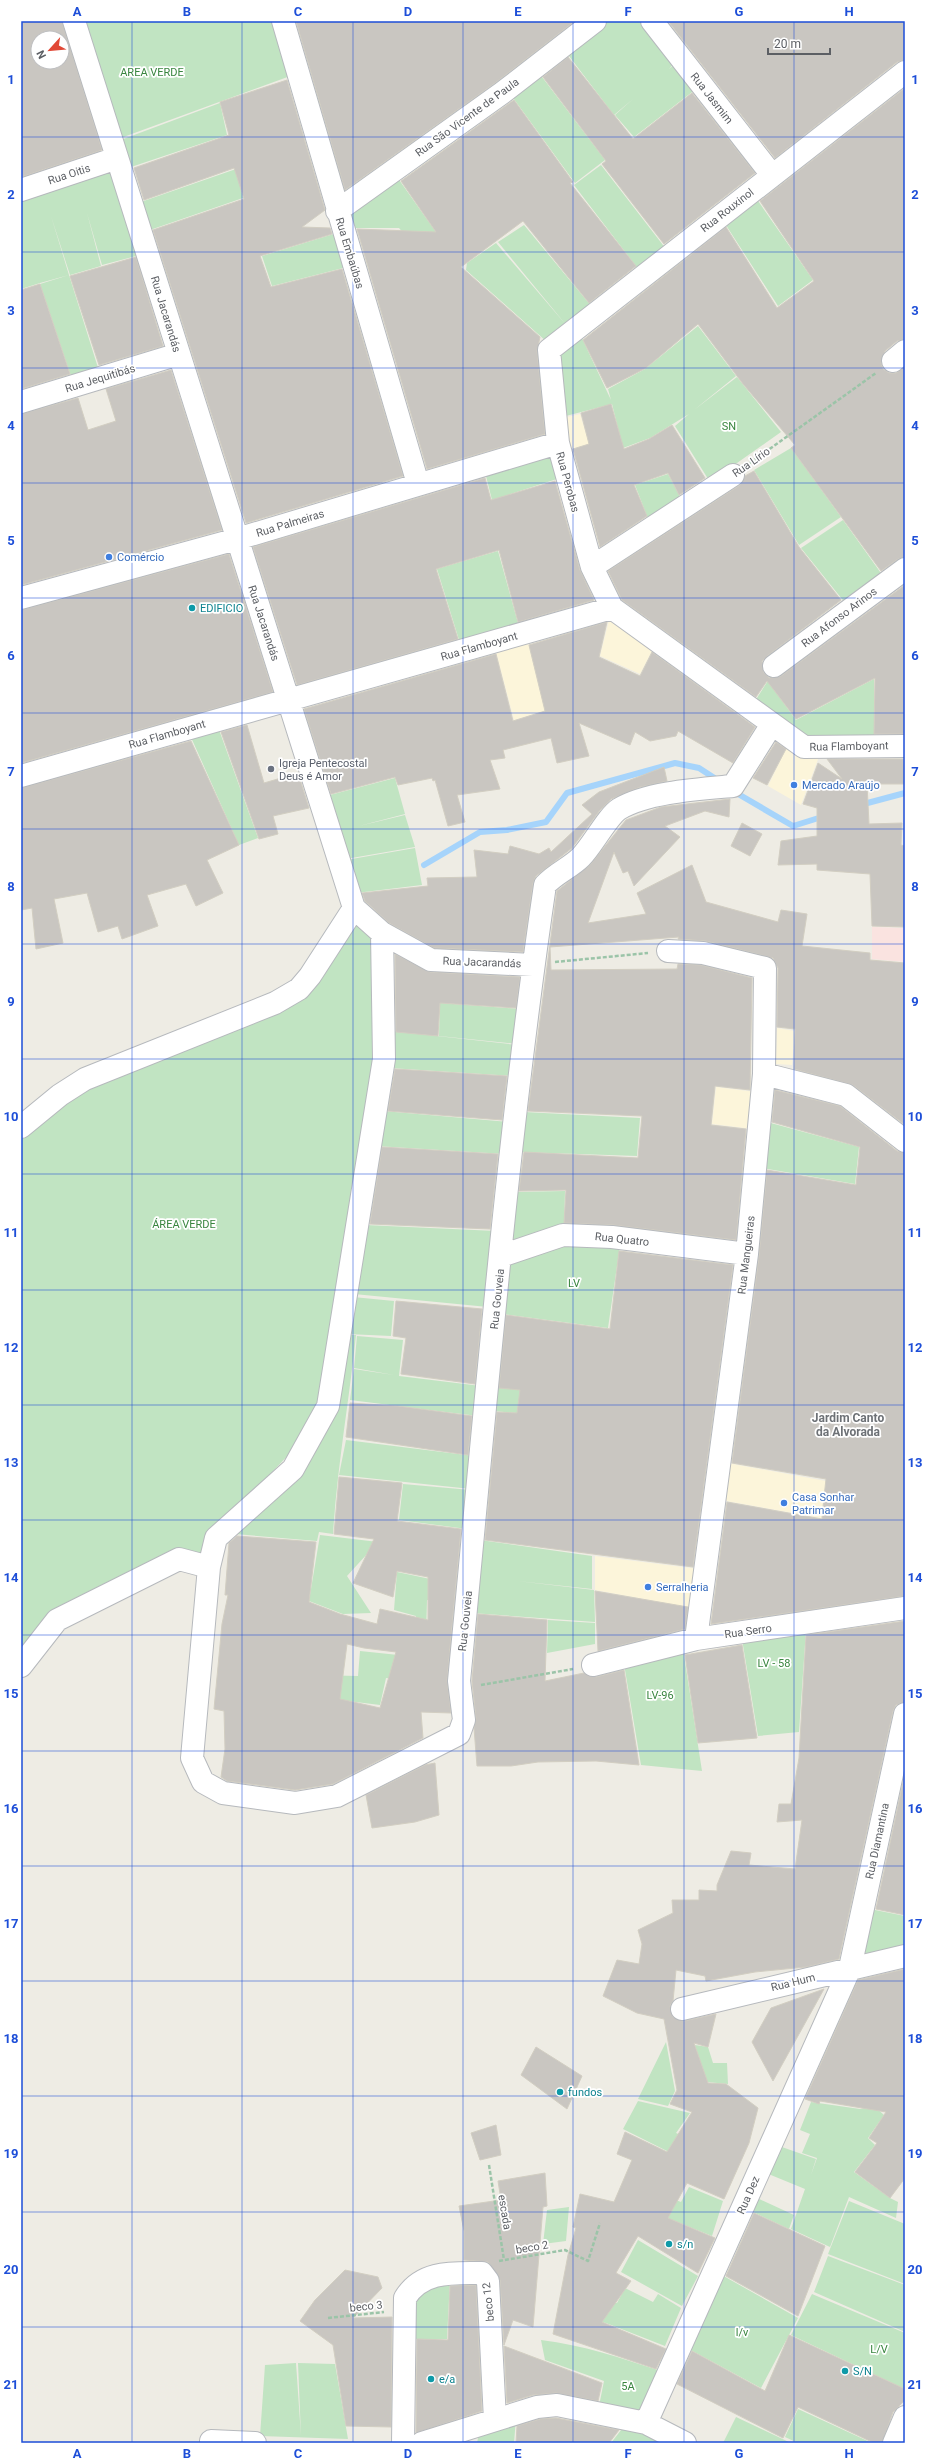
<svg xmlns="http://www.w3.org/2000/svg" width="926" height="2464" viewBox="0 0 926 2464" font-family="Roboto,sans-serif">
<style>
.commercial{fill:#fcf5da}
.medical{fill:#fae3e0}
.green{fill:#c1e4c2}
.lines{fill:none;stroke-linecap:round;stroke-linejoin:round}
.stream{stroke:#a6d4fb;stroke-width:6}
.building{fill:#c9c6c1;stroke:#d2cec2;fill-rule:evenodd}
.minor-casing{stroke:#b6b9bd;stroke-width:24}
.path{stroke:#9bc4a8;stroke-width:2.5;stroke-dasharray:4 2;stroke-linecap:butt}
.minor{stroke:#fff;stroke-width:22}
.grid{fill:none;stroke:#1d4ed8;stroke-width:1;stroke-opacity:0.55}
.shop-dot{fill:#3f7fe0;stroke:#fff;stroke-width:1.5}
.culture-dot{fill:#0f9aa8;stroke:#fff;stroke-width:1.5}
.worship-dot{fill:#6b7280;stroke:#fff;stroke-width:1.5}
.labels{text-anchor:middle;stroke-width:3.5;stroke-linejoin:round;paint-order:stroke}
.park-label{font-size:11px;fill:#39853f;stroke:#fff}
.street-label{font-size:11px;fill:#5c5f64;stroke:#fff}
.shop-label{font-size:11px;fill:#366cbe;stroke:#fff;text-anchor:start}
.culture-label{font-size:11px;fill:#0d838f;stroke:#fff;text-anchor:start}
.worship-label{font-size:11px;fill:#5b616d;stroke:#fff;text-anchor:start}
.neighbourhood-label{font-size:12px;font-weight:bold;fill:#6d7176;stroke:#fff}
.neatline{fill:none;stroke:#1d4ed8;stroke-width:1.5}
.grid-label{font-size:13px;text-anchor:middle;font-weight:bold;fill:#1d4ed8}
</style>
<rect width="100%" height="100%" fill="#eeece4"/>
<!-- commercial -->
<path class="commercial" d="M580,414L589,444L567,450L563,418Z
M610,616L654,647L640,674L600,656Z
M527,639L545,711L514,720L495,648Z
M788,745L820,754L801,805L768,786Z
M777,1028L795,1031L792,1065L776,1064Z
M716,1087L756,1092L753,1129L712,1124Z
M727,1463L826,1481L821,1518L721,1500Z
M595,1556L699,1569L693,1608L595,1590Z"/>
<!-- medical -->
<path class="medical" d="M872,927L905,928V962L872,959Z"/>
<!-- green -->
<path class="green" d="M81,21H278L293,75L118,139Z
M607,21H643L675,62L669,69L676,63L696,89L634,137L615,115L633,99L614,115L566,52L595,30L613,51L595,30Z
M539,73L605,160L575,183L511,95Z
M220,103L227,135L128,168L118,141Z
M601,165L666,249L639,270L574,185Z
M113,168L140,255L102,265L87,213L101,266L70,275L51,216L69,275L40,283L33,260L40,283L21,289V198Z
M236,169L243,198L147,231L138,203Z
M397,177L462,269L446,282L399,228H350L345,213Z
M756,198L813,280L778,306L724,222Z
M524,225L592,307L567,326L498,242Z
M337,233L347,267L272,286L262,256Z
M496,243L567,326L547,342L466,270L467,263Z
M69,275L99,371L72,379L40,284Z
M698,326L736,376L694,410L737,377L781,432L710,482L675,426L689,414L650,438L623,448L612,404L562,417L557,357L580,334L611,400L608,389L645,369Z
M791,448L841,517L799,545L754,470Z
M553,451L560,478L492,500L485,472Z
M668,474L682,501L649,521L635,485Z
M843,520L883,576L846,604L801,548Z
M498,551L519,627L460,643L437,569Z
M768,664L781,683L774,690L796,720L874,679V739L806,740L755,701L771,676L763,668Z
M218,727L258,838L239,845L190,735Z
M395,778L405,814L359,826L405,815L415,847L346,859L326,796Z
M415,848L422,885L356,893L346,860Z
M355,915L376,939L379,1044L320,1400L291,1452L247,1499L205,1559L47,1618L21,1647V1135L69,1096L303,990Z
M440,1003L521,1009L518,1044L439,1036Z
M391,1031L518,1045L514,1076L390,1068Z
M383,1111L509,1122L505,1154L376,1146Z
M524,1112L640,1118L637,1156L520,1152Z
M767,1122L859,1147L855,1184L762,1168Z
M565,1191L564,1227L509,1246L515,1192Z
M365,1225L496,1231L488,1307L354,1294Z
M563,1241L620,1245L608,1328L502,1314L508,1261Z
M353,1297L394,1301L391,1336L347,1334Z
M348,1335H356C349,1402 337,1468 333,1534L319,1532L317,1541L223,1533L281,1491Z
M357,1336L403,1340L399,1376L481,1386L478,1416L350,1400L354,1369L394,1375L354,1368Z
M496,1383L607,1393L605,1421L493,1411Z
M346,1440L474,1456L471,1489L339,1475Z
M403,1484L471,1490L467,1529L399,1520Z
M320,1535L378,1542L347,1576L371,1613L343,1614L309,1601Z
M480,1540L592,1556V1589L517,1581L594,1590L595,1622L472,1613Z
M397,1572L435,1580L433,1601L427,1600L426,1636L416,1635V1616L394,1610Z
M548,1620L595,1623V1644L547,1653Z
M806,1629L799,1732L758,1736L742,1639Z
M683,1649L702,1771L641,1765L624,1664Z
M360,1651L408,1656V1681L386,1678L380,1705L308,1696L315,1675L358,1676Z
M870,1909L905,1916V1950L859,1959Z
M666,2042L675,2091L668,2106L638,2099Z
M695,2045L708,2047L713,2063H727L728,2084L707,2082Z
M638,2101L690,2113L676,2133L703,2144L693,2164L623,2129Z
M811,2102L860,2109L874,2106L884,2115L868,2138L875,2145L854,2172L890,2198L898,2202L896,2218L849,2197L830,2247L791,2229L805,2189L766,2173L779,2146L816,2159L811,2175L817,2158L802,2153L810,2134L800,2130Z
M633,2183L681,2202L689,2187L723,2201L712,2236L665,2217Z
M755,2197L794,2215L789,2229L749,2210Z
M849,2201L905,2224V2284L828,2254Z
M569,2207L566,2241L543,2244L547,2210Z
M638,2240L698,2276L682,2306L621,2272Z
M828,2256L905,2285V2332L814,2292Z
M720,2274L798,2318L761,2388L687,2348Z
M450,2279L447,2339H411L415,2294Z
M625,2288L653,2302L658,2294L681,2308L665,2346L606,2323L578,2316L610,2301L617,2303Z
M812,2294L905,2333V2389L791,2335Z
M541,2340C583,2345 621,2358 661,2371L641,2414L599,2406L604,2381L545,2360Z
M296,2363L301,2436L298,2363L335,2364L348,2439L260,2436L265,2365Z
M798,2409L872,2443H798L785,2437Z
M736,2417L791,2443H723Z
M516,2418L514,2443H477L479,2433Z
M625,2425L670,2443H611Z"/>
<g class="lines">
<!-- stream -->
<path class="stream" d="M733,791L793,826L825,816
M860,805L905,793
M424,865L480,832L507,830L546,822L567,793L675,763L699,768L719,781"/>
</g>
<!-- building -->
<path class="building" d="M21,21H62L102,150L21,177ZM38,38H62V62H38Z
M296,21H575L495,83L345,190Z
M668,21H905V60L897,62L775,158Z
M568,57L633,139L692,93L755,173L664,244L602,164L606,161L543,77Z
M287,80L325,210L302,227L330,228L332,234L260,256L271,287L342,269L403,476L246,523L153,230L244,199L234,168L144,200L134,168L229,135L220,102Z
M905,88V339L897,341L885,351L881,363L883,369L889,373H896L905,367V557L898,559L881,571L791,448L795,445L743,384L698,324L646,368L607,388L583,340L726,227L777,308L814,281L760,201Z
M514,100L573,182L570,183L636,266L589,303L523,221L461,267L540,337L537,351L545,434L427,469L357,229L436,232L401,181Z
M136,257L163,346L99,365L70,276Z
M40,284L70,374L21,389V290Z
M171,370L222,530L21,585V414L78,398L88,430L116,421L106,389Z
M611,404L624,449L649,439L672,425L705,478L679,495L668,473L634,485L647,516L600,547L573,449L589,444L581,413Z
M754,471L799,547L841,600L767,656L762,661L764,673L769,678L781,676L905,585V734H874L875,678L796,719L767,681L756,697L622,600L608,571L740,485L745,476Z
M485,478L491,500L555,481L580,570L594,600L518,622L499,550L476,557L436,569L458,639L297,685L253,547Z
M229,554L273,692L21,763V610Z
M607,622L599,657L640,676L652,652L755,727L733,763L678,731L676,736L650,741L635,732L630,745L579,723L589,756L557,763L551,738L503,750L505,758L490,760L500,789L457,795L465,822L448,826L435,780L433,781L432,778L398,785L395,777L331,794L304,709L496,654L513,721L545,711L529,645Z
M247,725L264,783L298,773L309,808L273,816L278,834L259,839L221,732Z
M191,741L239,845L207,860L223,893L196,906L186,884L147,895L158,926L122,939L118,926L98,932L87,893L54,899L63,943L36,949L32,908L21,910V788Z
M776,742L786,749L767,785L753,778Z
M827,759H903L904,784H867L869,824L902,823L901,845L905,846V927L872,926L870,874L817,870V864L778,865L781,841L817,836V808L803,804L818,763L842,779Z
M664,767L667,781L640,787L611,799L600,810L572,848L536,876L533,883L523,952L434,948L389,923L365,901L362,893L428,886L427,878L477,877L474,850L508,854L510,846L539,854L549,848L551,852L592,814L582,805L599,792Z
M730,799L729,817L705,811L665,826L680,837L634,886L628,871L623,873L614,852L588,923L646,914L637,893L692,865L706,902L778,922L781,910L807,914L802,946L870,953V960L905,963V1125L853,1085L794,1069L795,1029L777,1027L778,968L773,958L706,941L678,939L679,937L550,947L551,970L677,969L678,964L701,965L752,978L750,1090L715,1086L711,1125L746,1129L736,1240L614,1225L564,1223L566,1190L519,1191L524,1152L638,1158L642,1116L528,1111L557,891L590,865L626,820L661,807Z
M742,823L762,834L750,856L731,846Z
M395,954L430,972L520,977L516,1008L440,1003L438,1036L396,1032Z
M395,1069L507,1076L502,1120L388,1111Z
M775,1090L840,1106L897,1151L905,1153V1596L711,1624L727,1502L822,1519L824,1497L826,1479L732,1463L759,1256L767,1170L856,1185L860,1147L772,1122Z
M382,1147L498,1154L490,1229L370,1224Z
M619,1251L733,1265L693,1567L485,1540L497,1412L517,1413L520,1390L499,1388L506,1315L610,1329Z
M396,1301L482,1309L475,1384L401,1374L406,1338L393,1336Z
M350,1403L398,1406L472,1416L468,1455L346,1437Z
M339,1477L402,1483L397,1521L461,1529L447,1680L451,1713L421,1712L423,1738L333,1784L295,1790L227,1781L221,1777L225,1749L224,1711L214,1709L222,1624L228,1595H225L229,1543L237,1536L316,1542L309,1602L340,1614L377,1624L380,1609L428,1620V1577L397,1571L393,1597L353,1583L374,1539L334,1534ZM347,1644L364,1648L396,1652L380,1708L340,1699Z
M595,1591L688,1607L685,1629L598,1651Z
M478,1614L547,1620L545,1681L584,1673L596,1677L624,1670L639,1765L596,1761L538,1762L511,1766H477L474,1728L476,1718L472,1681Z
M905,1621V1702L896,1705L893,1711L839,1959L806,1967L755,1972L706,1981L705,1976L676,1970L673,2001L670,2006L673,2017L684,2021L716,2014L708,2047L694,2043L708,2083L726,2084L758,2108L749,2143L724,2199L687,2183L668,2218L715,2238L698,2273L638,2236L617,2271L616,2273L631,2281L602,2322L666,2349L656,2369L553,2334L568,2255L576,2228L573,2227L580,2194L614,2202L632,2160L617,2154L625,2132L667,2152L692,2112L670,2104L677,2090L664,2019L637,2013L603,1996L617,1960L639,1964L642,1944L638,1930L673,1913L672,1900H699V1890L717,1891V1885L731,1851L751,1853L749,1865L795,1869L802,1820L777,1822L779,1804H791L799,1758L806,1635Z
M742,1645L757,1738L698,1743L685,1655Z
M435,1763L439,1815L415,1822L372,1828L366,1795L425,1765Z
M905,1773V1915L876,1909Z
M905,1969V2178L890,2198L855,2172L877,2143L869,2138L886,2112L820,2101L819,2104L805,2099L858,1980Z
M824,1989L773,2081L752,2042L771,2008Z
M536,2047L582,2076L567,2109L521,2075Z
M496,2125L501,2155L480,2160L471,2133Z
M545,2173L547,2206L543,2207L533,2327L513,2320L504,2345L500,2280L488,2262L464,2260V2231L459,2206L501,2200L498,2181Z
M754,2213L825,2246L798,2316L726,2276Z
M345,2270L378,2277L382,2288L353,2318L392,2317L391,2427L346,2426L333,2345L300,2321L315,2300Z
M476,2285L482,2411L416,2433L417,2339L448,2340L450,2286Z
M789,2335L905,2389V2400L893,2412L882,2443H874L798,2407L783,2438L677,2384L692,2351L765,2391Z
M504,2346L602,2383L598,2401L556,2393L533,2395L507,2403Z
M556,2418L619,2430L609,2443H516L517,2426L540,2419Z"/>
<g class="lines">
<!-- minor casing -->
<g class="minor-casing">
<path id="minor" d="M74,21L354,908L382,933L431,960L533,965
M283,21L418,484
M652,21L772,175
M21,190L117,158
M337,211L502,93L595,21
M893,361L905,351
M21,402L179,354
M592,567L733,475
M21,598L237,539L558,443
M612,608L592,567L558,443L549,350L905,72
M774,666L905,569
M21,776L612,608L804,747L905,746
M382,933L384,1059L328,1406L293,1469L216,1538L209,1567L192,1758L203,1782L223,1793L295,1803L337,1796L459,1734L464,1720L459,1681C485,1416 506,1149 545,885C556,873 570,868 581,857C592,846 608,816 619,809C647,792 700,789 733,786L772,724
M668,951L703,953L765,968L764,1074L747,1254L696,1639
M764,1074L846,1095L905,1141
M21,1127L60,1095L85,1079L275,1003L299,989L310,976L354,908
M501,1256L563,1235L612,1237L747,1254
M593,1665L696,1639L905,1608
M21,1666L57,1620L179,1559L209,1567
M682,2009L905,1956
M646,2423L850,1968L905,1714
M211,2441L255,2443
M403,2443L405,2298C422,2270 453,2273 482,2273L488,2281L495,2420
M422,2443L537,2407L557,2405L646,2423L685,2443
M894,2443L905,2417"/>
</g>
<!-- path -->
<path class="path" d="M750,463L876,373
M555,962L648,953
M481,1685L573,1669
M489,2165L504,2260
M499,2261L565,2250L588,2261L600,2223
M328,2318L384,2312"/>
<!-- minor -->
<use href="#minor" class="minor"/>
</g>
<!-- grid -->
<path class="grid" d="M132,21V2443M242,21V2443M353,21V2443M463,21V2443M573,21V2443M684,21V2443M794,21V2443M21,137H905M21,252H905M21,368H905M21,483H905M21,598H905M21,713H905M21,829H905M21,944H905M21,1059H905M21,1174H905M21,1290H905M21,1405H905M21,1520H905M21,1635H905M21,1751H905M21,1866H905M21,1981H905M21,2096H905M21,2212H905M21,2327H905"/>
<!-- markers -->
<g class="shop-dot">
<circle cx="109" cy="557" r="4"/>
<circle cx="794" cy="785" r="4"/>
<circle cx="784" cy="1503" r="4"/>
<circle cx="648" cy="1587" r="4"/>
</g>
<g class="culture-dot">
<circle cx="192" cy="608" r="4"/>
<circle cx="560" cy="2092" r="4"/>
<circle cx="669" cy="2244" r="4"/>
<circle cx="845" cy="2371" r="4"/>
<circle cx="431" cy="2379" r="4"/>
</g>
<circle class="worship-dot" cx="271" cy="769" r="4"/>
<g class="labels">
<!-- park labels -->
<g class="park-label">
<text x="152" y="76">AREA VERDE</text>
<text x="729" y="430">SN</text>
<text x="184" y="1228">ÁREA VERDE</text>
<text x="574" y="1287">LV</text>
<text x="774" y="1667">LV - 58</text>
<text x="660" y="1699">LV-96</text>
<text x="742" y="2336">l/v</text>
<text x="879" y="2353">L/V</text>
<text x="628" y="2390">5A</text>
</g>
<!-- street labels -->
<g class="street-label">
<text transform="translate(712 98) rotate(52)" y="4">Rua Jasmim</text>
<text transform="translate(467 117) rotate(-36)" y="4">Rua São Vicente de Paula</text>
<text transform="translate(69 174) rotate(-18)" y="4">Rua Oitis</text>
<text transform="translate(727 210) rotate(-38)" y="4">Rua Rouxinol</text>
<text transform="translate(350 253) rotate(73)" y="4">Rua Embaúbas</text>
<text transform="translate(166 314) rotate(73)" y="4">Rua Jacarandás</text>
<text transform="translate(100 378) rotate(-17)" y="4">Rua Jequitibás</text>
<text transform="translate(751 462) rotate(-35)" y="4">Rua Lírio</text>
<text transform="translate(568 482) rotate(75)" y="4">Rua Perobas</text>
<text transform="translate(290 523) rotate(-17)" y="4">Rua Palmeiras</text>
<text transform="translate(839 617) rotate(-37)" y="4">Rua Afonso Arinos</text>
<text transform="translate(264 623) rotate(72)" y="4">Rua Jacarandás</text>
<text transform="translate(479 646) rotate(-16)" y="4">Rua Flamboyant</text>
<text transform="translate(167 734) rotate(-16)" y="4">Rua Flamboyant</text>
<text transform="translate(849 746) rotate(-1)" y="4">Rua Flamboyant</text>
<text transform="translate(482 962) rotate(2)" y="4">Rua Jacarandás</text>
<text transform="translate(622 1239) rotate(6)" y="4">Rua Quatro</text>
<text transform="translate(746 1255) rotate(-83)" y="4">Rua Mangueiras</text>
<text transform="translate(497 1299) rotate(-84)" y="4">Rua Gouveia</text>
<text transform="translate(465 1621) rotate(-84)" y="4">Rua Gouveia</text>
<text transform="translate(748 1631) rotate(-8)" y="4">Rua Serro</text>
<text transform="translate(877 1841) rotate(-78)" y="4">Rua Diamantina</text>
<text transform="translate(793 1982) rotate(-14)" y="4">Rua Hum</text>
<text transform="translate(748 2195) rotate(-66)" y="4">Rua Dez</text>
<text transform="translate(505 2212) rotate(81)" y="4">escada</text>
<text transform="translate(532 2247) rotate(-10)" y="4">beco 2</text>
<text transform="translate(488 2302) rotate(-96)" y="4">beco 12</text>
<text transform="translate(366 2306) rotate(-6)" y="4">beco 3</text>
</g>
<!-- shop labels -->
<g class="shop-label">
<text x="117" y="561">Comércio</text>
<text x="802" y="789">Mercado Araújo</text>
<text x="792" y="1501">Casa Sonhar<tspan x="792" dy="13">Patrimar</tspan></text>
<text x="656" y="1591">Serralheria</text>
</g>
<!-- culture labels -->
<g class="culture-label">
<text x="200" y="612">EDIFICIO</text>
<text x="568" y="2096">fundos</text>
<text x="677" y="2248">s/n</text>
<text x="853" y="2375">S/N</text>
<text x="439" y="2383">e/a</text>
</g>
<!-- worship labels -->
<g class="worship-label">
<text x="279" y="767">Igreja Pentecostal<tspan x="279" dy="13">Deus é Amor</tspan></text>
</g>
<!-- neighbourhood labels -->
<g class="neighbourhood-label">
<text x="848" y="1422">Jardim Canto<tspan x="848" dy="14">da Alvorada</tspan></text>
</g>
</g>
<!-- border -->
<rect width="926" height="2464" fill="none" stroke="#ffffff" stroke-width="44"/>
<!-- north arrow -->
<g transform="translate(50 50) rotate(243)"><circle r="19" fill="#ffffff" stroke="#bebfc1"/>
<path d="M0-3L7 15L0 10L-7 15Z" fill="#e14836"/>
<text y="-6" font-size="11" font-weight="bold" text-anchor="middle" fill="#5c5f64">N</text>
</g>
<!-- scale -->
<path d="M768 48v6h62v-6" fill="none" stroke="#5c5f64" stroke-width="2"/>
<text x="774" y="48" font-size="12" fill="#5c5f64" stroke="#ffffff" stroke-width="3" paint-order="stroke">20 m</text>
<rect x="22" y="22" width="882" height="2420" class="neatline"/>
<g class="grid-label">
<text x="77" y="16">A</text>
<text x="187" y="16">B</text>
<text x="298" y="16">C</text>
<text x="408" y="16">D</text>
<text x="518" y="16">E</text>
<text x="628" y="16">F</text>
<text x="739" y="16">G</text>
<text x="849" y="16">H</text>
<text x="11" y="84">1</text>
<text x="915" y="84">1</text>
<text x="11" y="199">2</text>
<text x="915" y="199">2</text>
<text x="11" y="315">3</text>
<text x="915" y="315">3</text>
<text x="11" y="430">4</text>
<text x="915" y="430">4</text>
<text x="11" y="545">5</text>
<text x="915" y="545">5</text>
<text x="11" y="660">6</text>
<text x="915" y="660">6</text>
<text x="11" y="776">7</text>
<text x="915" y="776">7</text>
<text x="11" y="891">8</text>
<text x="915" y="891">8</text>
<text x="11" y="1006">9</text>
<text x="915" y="1006">9</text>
<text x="11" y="1121">10</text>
<text x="915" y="1121">10</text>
<text x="11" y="1237">11</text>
<text x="915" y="1237">11</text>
<text x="11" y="1352">12</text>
<text x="915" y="1352">12</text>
<text x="11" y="1467">13</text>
<text x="915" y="1467">13</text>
<text x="11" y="1582">14</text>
<text x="915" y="1582">14</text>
<text x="11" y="1698">15</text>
<text x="915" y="1698">15</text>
<text x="11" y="1813">16</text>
<text x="915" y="1813">16</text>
<text x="11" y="1928">17</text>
<text x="915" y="1928">17</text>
<text x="11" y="2043">18</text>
<text x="915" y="2043">18</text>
<text x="11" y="2158">19</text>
<text x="915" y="2158">19</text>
<text x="11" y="2274">20</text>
<text x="915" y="2274">20</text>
<text x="11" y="2389">21</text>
<text x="915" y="2389">21</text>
<text x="77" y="2458">A</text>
<text x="187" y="2458">B</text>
<text x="298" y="2458">C</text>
<text x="408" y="2458">D</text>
<text x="518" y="2458">E</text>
<text x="628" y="2458">F</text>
<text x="739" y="2458">G</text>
<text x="849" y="2458">H</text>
</g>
</svg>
